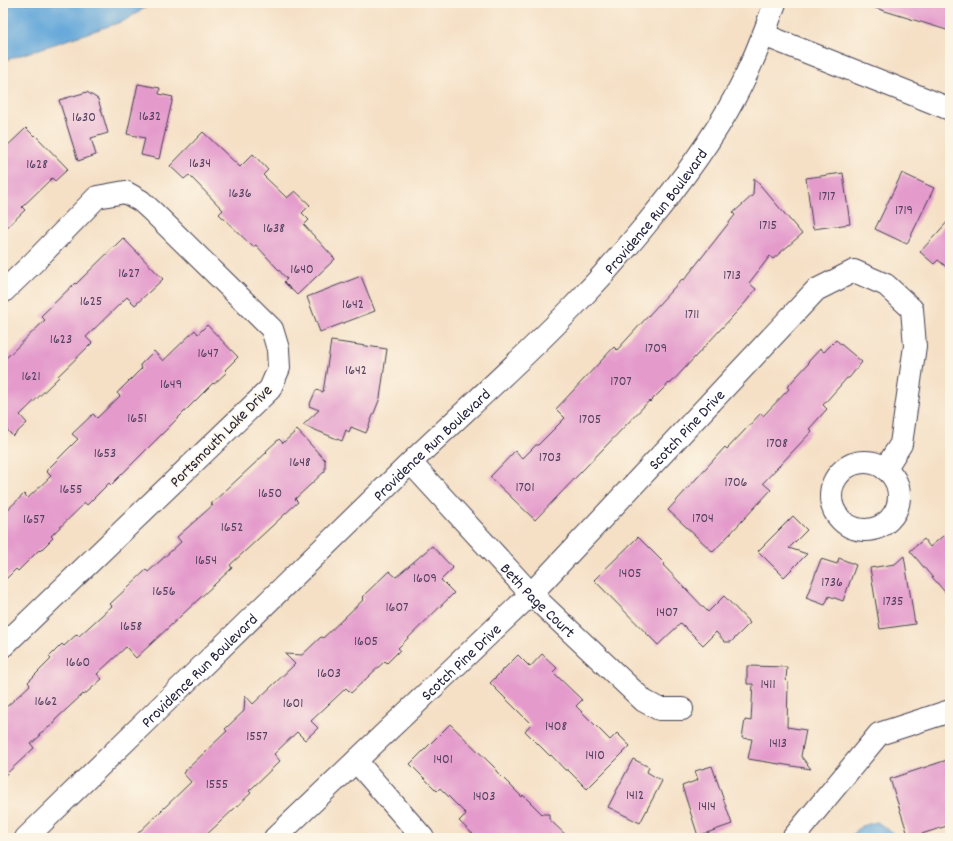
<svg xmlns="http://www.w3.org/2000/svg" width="953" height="841" viewBox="0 0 953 841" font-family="Dekko,sans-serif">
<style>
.water{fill:#65a8da;stroke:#44658a}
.building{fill:#e49bcc}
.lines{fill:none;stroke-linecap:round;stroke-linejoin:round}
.minor-casing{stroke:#423e50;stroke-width:24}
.minor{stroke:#fff;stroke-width:22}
.labels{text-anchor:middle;stroke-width:3;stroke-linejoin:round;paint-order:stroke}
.number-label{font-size:14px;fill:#52405f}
.street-label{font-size:16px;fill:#22223b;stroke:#fcf5e5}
</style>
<rect width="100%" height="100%" fill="#fcf5e5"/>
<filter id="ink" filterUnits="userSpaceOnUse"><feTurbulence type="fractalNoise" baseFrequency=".025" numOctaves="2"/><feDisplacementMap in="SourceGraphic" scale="8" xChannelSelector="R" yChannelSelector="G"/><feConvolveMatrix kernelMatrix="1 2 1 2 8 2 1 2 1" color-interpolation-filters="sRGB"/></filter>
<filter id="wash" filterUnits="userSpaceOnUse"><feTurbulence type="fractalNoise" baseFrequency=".012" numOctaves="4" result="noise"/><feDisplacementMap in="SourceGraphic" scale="16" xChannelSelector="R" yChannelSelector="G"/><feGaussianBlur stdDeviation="0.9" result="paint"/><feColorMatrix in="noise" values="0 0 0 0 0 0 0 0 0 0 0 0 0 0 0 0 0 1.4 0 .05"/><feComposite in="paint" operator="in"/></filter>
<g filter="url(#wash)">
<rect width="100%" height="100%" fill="#f5e0c6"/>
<!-- water -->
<path class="water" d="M3,3H153L124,21L3,61Z
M877,822L892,832L896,838H850L861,826Z"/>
<g id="blocks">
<!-- building -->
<path class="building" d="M873,3H950V31L872,7Z
M138,84L160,88L159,94L173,97L159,159L141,155L145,138L127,134Z
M87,92L98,99L108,133L91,138L96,155L78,161L59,100Z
M26,128L34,136L35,135L68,169L55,181L52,178L22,207L25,210L3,231V150Z
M203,132L240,167L253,154L268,170L263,175L287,198L295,191L310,205L302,213L309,220L304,225L335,259L297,295L284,282L287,279L256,245L253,247L219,214L223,210L189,175L184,179L170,166Z
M843,173L850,224L813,229L806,178Z
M902,173L934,188L907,244L875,229Z
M754,178L802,234L773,259L770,256L749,283L756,289L745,303L670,384L669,383L650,402L649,401L535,520L490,477L515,451L522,459L536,445H538L565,418L556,409L614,347L617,350L682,279L684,280L735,215L733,213L753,195Z
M950,219V270L938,260L934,264L920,252Z
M123,238L163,279L135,305L127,297L86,337L92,343L58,376L59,377L20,415L27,423L13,436L6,429L3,432V361L45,320L41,316L75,283L76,284Z
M361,276L375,311L320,332L307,297Z
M207,325L238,357L225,370L227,372L214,384L213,383L111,485L109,483L87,505L85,503L51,536L53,538L40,551L39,550L18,571L16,569L3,582V514L24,494L28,498L51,476L46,471L78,439L72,434L93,414L97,418L120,396L117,393L142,368L140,365L154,351L163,361L195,330L198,334Z
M836,340L862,362L849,378H847L823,405L827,409L809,429L812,431L763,483L771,490L713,552L668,510L725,447L727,449L761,413L763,416L789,389L787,387L809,363L808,362L820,349L824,352Z
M331,341L387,349L380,398L366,433L351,427L349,432L346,430L342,441L303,425L319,410L309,406L316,390L323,392Z
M297,430L325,460V471L295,499L298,502L230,565L232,568L136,658L126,647L97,674L102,679L84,695L83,694L55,720V723L39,734L40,736L31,744L34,748L3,777V710L30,685L28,682L51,659L49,657L62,644L64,646L77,634L79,636L112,606L110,604L146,570L148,572L181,542L177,537L213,505L211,504L267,452L266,451L279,439L283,443Z
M793,516L807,530L789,548L807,554L784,577L758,551Z
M950,530V598L910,551L924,539L930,547Z
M638,537L665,564L663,565L708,612L724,596L750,623L731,642H725L716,632L703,645L681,623L658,645L594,580Z
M432,546L453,568L441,580L454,593L398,648L400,650L387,663L385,661L351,693L346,688L311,721L318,728L305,740L297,732L274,754L280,761L249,791L251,793L203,838H133L191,782L183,773L227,731L225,729L244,711L245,695L253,704L295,664L285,654L302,655L321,637L323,638L364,599L362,597L389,571L396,577Z
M904,556L915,624L880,629L870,568L895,564Z
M839,558L856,565L843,601L829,596L825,605L806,598L821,559L837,564Z
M542,654L557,668L553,672L582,700L576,706L610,740L617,733L630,746L587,789L568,770H565L551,755L550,756L525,731L531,724L490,683L518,655L530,667Z
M747,666L787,667L786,680L788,682L787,727L806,730L801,756L811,769L748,759L752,739L742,738L745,720L751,721L753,684H747Z
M450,724L492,765L496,769V771L522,797L523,795L542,814H549V819L569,838H477L459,821L466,814L440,788L437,791L410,764Z
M633,759L649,767L647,772L662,781L640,823L608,807Z
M950,759V825L909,838L890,779Z
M712,766L732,824L698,836L682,786L698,780L695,771Z"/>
</g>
</g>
<g filter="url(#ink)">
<use href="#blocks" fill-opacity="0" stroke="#423e50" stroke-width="1"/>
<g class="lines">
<!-- minor casing -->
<g class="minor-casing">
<g id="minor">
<path d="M764,35L950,109"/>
<path d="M3,292L34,262L97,197L125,192L141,201L153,212L272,329L278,349L279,368L270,389L3,646"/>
<circle cx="865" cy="496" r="34"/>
<path id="s1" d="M411,463L531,594L644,701L659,709H682"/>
<path d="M356,761L423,838"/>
<path id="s2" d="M26,838C152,715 279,592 404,469C460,415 518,364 572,308C597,282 621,255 644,227C678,186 710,144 735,97C751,67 764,35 775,3"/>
<path id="s3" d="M275,838L531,594L816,290L854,271L886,285L912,309L915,346L901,444L885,469"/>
<path d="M793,838L879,734L950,711"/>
</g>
</g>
<!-- minor -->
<use href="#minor" class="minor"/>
</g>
</g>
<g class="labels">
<!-- number labels -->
<g class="number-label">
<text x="150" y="120">1632</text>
<text x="84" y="121">1630</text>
<text x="200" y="167">1634</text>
<text x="37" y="168">1628</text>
<text x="240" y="197">1636</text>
<text x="827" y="200">1717</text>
<text x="904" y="214">1719</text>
<text x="768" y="229">1715</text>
<text x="274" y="232">1638</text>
<text x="302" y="273">1640</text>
<text x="129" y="277">1627</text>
<text x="732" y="279">1713</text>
<text x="91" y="305">1625</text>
<text x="353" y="308">1642</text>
<text x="692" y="318">1711</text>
<text x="61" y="343">1623</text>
<text x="656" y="352">1709</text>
<text x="208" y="357">1647</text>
<text x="356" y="374">1642</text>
<text x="31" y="380">1621</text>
<text x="621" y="385">1707</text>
<text x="171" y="388">1649</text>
<text x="137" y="422">1651</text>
<text x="590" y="423">1705</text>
<text x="777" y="447">1708</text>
<text x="105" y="457">1653</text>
<text x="550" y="461">1703</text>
<text x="300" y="466">1648</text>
<text x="736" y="486">1706</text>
<text x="525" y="491">1701</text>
<text x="71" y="493">1655</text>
<text x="270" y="497">1650</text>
<text x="703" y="522">1704</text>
<text x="34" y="523">1657</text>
<text x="232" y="531">1652</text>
<text x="206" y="564">1654</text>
<text x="630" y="577">1405</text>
<text x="425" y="582">1609</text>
<text x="832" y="586">1736</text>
<text x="164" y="595">1656</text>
<text x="893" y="605">1735</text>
<text x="397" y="611">1607</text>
<text x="667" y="616">1407</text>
<text x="131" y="630">1658</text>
<text x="366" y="645">1605</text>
<text x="78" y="666">1660</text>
<text x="329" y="677">1603</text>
<text x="768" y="688">1411</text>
<text x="46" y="705">1662</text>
<text x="293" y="707">1601</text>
<text x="556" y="730">1408</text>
<text x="257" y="740">1557</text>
<text x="778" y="747">1413</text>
<text x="595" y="759">1410</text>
<text x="443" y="763">1401</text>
<text x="217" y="788">1555</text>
<text x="635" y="799">1412</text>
<text x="484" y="800">1403</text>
<text x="707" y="810">1414</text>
</g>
<!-- street labels -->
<g class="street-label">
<text dy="6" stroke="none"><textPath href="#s2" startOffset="889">Providence Run Boulevard</textPath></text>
<text dy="6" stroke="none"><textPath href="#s3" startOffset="580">Scotch Pine Drive</textPath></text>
<text transform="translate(220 435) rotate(-45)" y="6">Portsmouth Lake Drive</text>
<text dy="6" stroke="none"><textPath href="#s2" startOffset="565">Providence Run Boulevard</textPath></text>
<text dy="6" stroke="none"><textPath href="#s1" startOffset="187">Beth Page Court</textPath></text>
<text dy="6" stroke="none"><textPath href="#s3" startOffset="256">Scotch Pine Drive</textPath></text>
<text dy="6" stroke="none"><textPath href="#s2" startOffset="241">Providence Run Boulevard</textPath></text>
</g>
</g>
<!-- margin -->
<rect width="953" height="841" fill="none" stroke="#fcf5e5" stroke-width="16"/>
</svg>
